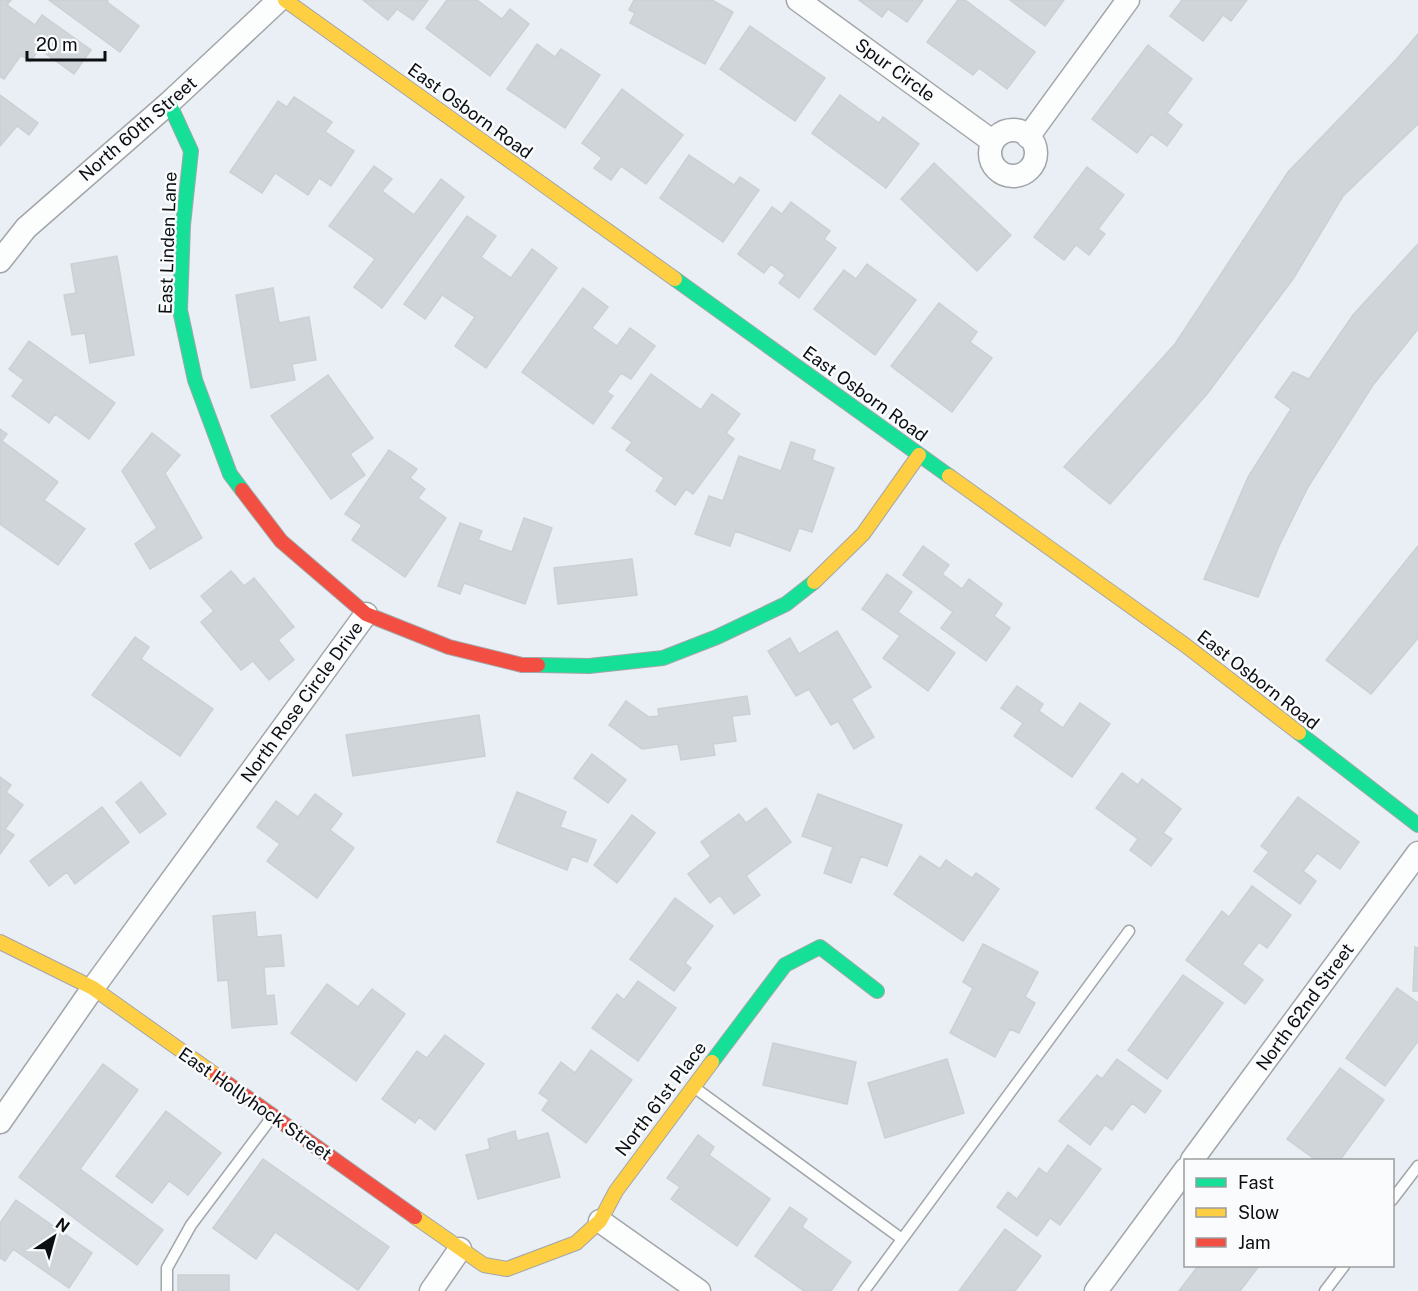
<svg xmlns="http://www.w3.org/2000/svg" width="1418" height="1291" viewBox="0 0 1418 1291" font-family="'Public Sans',sans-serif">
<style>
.building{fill:#d0d5d9;stroke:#ccd0d4;stroke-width:1.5}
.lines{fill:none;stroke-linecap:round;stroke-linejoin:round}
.lane-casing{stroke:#a2a6aa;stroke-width:13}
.street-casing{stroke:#a2a6aa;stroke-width:25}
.fast-casing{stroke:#a2a6aa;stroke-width:16}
.slow-casing{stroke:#a2a6aa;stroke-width:16}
.jam-casing{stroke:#a2a6aa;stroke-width:16}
.lane{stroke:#fcfdfd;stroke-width:10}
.street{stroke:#fcfdfd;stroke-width:22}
.fast{stroke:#16e098;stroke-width:14}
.slow{stroke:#ffcf43;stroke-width:14}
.jam{stroke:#f24e42;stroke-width:14}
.labels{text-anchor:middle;stroke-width:5;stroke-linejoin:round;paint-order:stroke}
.street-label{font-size:18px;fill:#0c0f12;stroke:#f9fbfd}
</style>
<rect width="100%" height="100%" fill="#e9eff4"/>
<!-- building -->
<path class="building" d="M0,0H11L7,5L35,25L42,15L91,50L74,74L39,49L30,62L21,55L4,79L0,77Z
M49,0H108L107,2L139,26L120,52Z
M363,0H428L413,20L397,9L388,20Z
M447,0H477L502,19L510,9L529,24L490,76L426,28Z
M634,0H712L733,12L705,64L630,23L635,13L629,10Z
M859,0H923L907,22L888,9L882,17Z
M958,0H965L1035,52L1007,89L979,68L973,75L927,42Z
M1010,0H1064L1045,26Z
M1182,0H1247L1231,21L1223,15L1203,41L1170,16Z
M750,26L825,78L795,121L720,69Z
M1418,34V124L1343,196L1293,279L1207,394L1110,504L1064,467L1175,344L1288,172L1396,60Z
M537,44L555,57L561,49L600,75L565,128L507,89Z
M1148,45L1192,79L1167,113L1182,125L1167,146L1151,134L1137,153L1092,119Z
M622,89L683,135L646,184L621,166L611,180L594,168L602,158L582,143Z
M0,95L38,123L29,135L17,126L0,146Z
M840,95L879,123L883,117L919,144L886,188L812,133Z
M294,97L332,122L325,132L354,151L331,186L319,178L308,195L275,173L262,193L230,172L278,101L287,107Z
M689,155L734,185L740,177L759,190L723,242L660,198Z
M934,163L1011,235L977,271L901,199Z
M374,166L392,179L382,191L414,215L441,179L464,197L382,308L354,287L375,259L329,226Z
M1087,167L1124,195L1098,229L1105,234L1089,255L1076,245L1064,260L1034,237Z
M791,202L830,231L824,239L836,248L799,298L779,283L785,275L771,264L764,273L738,254L772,207L782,214Z
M467,216L496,236L481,257L511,278L532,249L557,268L486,368L455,346L475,317L442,295L425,319L404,304Z
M1418,244V329L1373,385L1308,487L1279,546L1258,597L1204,579L1248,477L1291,409L1275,397L1293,372L1309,379L1353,315Z
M117,256L134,355L90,363L85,333L72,335L64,295L76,293L71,264Z
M867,264L916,300L875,355L814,309L844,270L856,279Z
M273,288L279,323L309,317L316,360L292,364L295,380L251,388L236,295Z
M583,288L608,307L592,328L617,346L630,328L655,346L631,379L621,373L607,392L613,396L593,424L522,372Z
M939,303L977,332L970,342L992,358L952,412L891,366Z
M29,341L115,403L89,439L55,414L49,423L12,396L24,380L9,369Z
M651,374L701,410L712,394L740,414L726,433L734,439L693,494L686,489L675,505L656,491L664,478L626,450L632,442L612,428Z
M328,375L373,438L350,454L365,475L331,499L271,416Z
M0,429L7,434L2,441L58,482L44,500L85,529L58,565L0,524Z
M152,433L180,455L165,473L202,538L150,569L135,544L157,528L122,471Z
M791,442L815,450L812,460L834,468L812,532L799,528L790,551L735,531L730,546L695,534L709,496L723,501L739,456L781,471Z
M389,450L417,469L410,478L425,489L418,498L446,518L405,577L352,540L362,525L345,514Z
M524,518L552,528L525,604L464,583L460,594L438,586L460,523L482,531L478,540L512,552Z
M923,546L949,565L942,574L962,589L969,579L1002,604L994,616L1010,628L986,661L941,628L953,612L903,575Z
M1418,546V638L1371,694L1326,660Z
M632,559L637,595L558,604L554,568Z
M231,571L244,586L254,578L294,627L278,640L294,660L269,680L253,661L241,670L201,622L214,611L201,596Z
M887,574L912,592L898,612L955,653L928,691L883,658L900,636L862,609Z
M837,631L871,687L851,699L874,737L854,749L838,721L831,725L809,689L796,696L768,651L790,638L799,654Z
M135,637L149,647L141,659L213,709L180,756L92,695Z
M1017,686L1043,704L1039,711L1063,728L1080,703L1110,724L1072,777L1014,736L1023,723L1001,708Z
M747,696L750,714L732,716L736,741L713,744L715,755L681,760L678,744L642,749L609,725L626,701L649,717L659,716L658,709Z
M479,715L485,756L353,776L346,735Z
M592,754L626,780L608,803L574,778Z
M1122,773L1138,785L1142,779L1181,809L1163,833L1172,839L1151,866L1130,850L1138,839L1096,808Z
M0,777L11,785L6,792L23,805L5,829L14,835L0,854Z
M141,782L166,814L140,833L116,802Z
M517,792L566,812L560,827L596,840L587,862L572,856L567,870L497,842Z
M315,794L342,814L330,830L354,848L317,898L267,861L280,844L257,827L276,801L298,817Z
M818,794L902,825L887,866L861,856L851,883L824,873L833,847L802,836Z
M1298,797L1359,842L1340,869L1317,853L1303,871L1316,881L1300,904L1254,871L1269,852L1261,846Z
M102,807L129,842L75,884L67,872L49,886L30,861Z
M766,808L791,842L746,876L760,895L734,914L720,895L710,903L688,874L711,856L701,842L739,814L746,823Z
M632,815L655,833L617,883L594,865Z
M920,856L940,869L946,860L972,878L976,873L999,889L963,941L894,894Z
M1252,886L1291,915L1267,948L1259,942L1242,964L1263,980L1245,1004L1186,960L1222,911L1229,917Z
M675,898L713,926L685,963L691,968L674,991L630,959Z
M255,912L257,937L281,935L284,966L264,967L266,996L274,995L277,1024L232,1028L228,980L218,981L213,916Z
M983,944L1038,972L1025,997L1035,1003L1019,1033L1010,1029L995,1057L950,1033L973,988L963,982Z
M1415,947L1418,948V991H1413Z
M1183,975L1223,1003L1167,1079L1128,1050Z
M638,981L676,1008L638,1061L592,1028L617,994L624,1000Z
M327,984L358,1007L372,989L405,1014L356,1081L291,1033Z
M1397,988L1418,1003V1041L1385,1086L1346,1058Z
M445,1035L484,1064L435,1130L419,1117L415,1123L382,1099L417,1051L427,1058Z
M773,1043L856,1062L847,1104L763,1085Z
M591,1050L632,1080L586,1143L542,1110L549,1100L539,1093L561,1062L575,1073Z
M947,1059L964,1113L885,1138L868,1083Z
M1117,1059L1161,1091L1145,1113L1132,1103L1112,1130L1105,1125L1090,1145L1059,1121L1097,1075L1102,1079Z
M103,1064L138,1090L80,1169L163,1230L137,1265L19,1177Z
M1340,1068L1384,1100L1340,1160H1316L1287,1139Z
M166,1111L221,1153L188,1195L169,1181L152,1203L116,1176Z
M515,1131L517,1141L548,1133L560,1177L478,1199L466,1155L490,1149L488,1139Z
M698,1135L714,1147L709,1155L770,1199L737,1246L671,1199L680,1187L667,1178Z
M1068,1145L1101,1169L1060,1225L1050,1218L1037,1236L997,1207L1008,1192L1017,1199L1039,1168L1047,1174Z
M263,1159L389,1247L358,1290L275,1232L256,1259L213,1228Z
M16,1200L92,1253L69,1288L13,1249L5,1261L0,1258V1223Z
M790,1207L807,1219L802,1227L851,1262L831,1291H804L755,1256Z
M1005,1229L1041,1256L1015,1291H959Z
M1198,1266H1259L1240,1291H1179Z
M178,1275H229V1291H178Z"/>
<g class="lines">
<!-- lane casing -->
<g class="lane-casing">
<path id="lane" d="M695,1088L902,1239
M1392,1200L1418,1166
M167,1291V1268L191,1225L272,1117
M864,1291L1129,931
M1325,1291L1344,1266"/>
</g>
<!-- street casing -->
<g class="street-casing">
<path id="street" d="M798,0L992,141
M990 153a23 23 0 1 1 46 0a23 23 0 1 1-46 0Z
M1028,137L1128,0
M0,261L26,228L169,103L279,0
M0,1122L93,988L366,614
M1192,1160L1418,853
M600,1221L699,1291
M431,1291L460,1249
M1096,1291L1186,1169"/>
</g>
<!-- fast casing -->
<g class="fast-casing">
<path id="fast" d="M169,103L191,151L183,225L180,310L195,380L230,474L242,490
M675,279L949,476
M538,665L589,666L663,658L717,637L786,604L814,582
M1299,733L1418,825
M712,1062L785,965L820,947L877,991"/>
</g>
<!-- slow casing -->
<g class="slow-casing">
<path id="slow" d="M285,0L675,279
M949,476L1185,645L1299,733
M814,582L863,534L919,455
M0,942L93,988L217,1076
M415,1217L484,1265L507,1269L576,1243L600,1221L616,1191L712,1062"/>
</g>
<!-- jam casing -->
<g class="jam-casing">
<path id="jam" d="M242,490L281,541L366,614L449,647L522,665H538
M217,1076L415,1217"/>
</g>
<!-- lane -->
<use href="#lane" class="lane"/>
<!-- street -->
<use href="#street" class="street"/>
<!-- fast -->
<use href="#fast" class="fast"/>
<!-- slow -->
<use href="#slow" class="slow"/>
<!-- jam -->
<use href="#jam" class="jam"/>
</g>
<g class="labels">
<!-- street labels -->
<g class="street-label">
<text transform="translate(895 70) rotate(36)" y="6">Spur Circle</text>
<text transform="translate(470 111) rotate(36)" y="6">East Osborn Road</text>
<text transform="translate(138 129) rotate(-41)" y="6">North 60th Street</text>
<text transform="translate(168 243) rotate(-88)" y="6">East Linden Lane</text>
<text transform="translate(865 394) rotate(36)" y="6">East Osborn Road</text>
<text transform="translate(1258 680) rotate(38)" y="6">East Osborn Road</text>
<text transform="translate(302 702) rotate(-54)" y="6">North Rose Circle Drive</text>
<text transform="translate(1305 1007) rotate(-54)" y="6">North 62nd Street</text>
<text transform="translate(661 1099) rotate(-53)" y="6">North 61st Place</text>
<text transform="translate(255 1104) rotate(35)" y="6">East Hollyhock Street</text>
</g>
</g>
<!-- legend -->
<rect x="1184" y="1159" width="210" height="108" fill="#f9fbfd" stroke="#9a9d9f" stroke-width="1.5"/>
<rect x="1196" y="1178" width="30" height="9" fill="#16e098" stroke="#9a9d9f" stroke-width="1.5"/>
<text x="1238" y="1189" font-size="18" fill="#0c0f12">Fast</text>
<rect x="1196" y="1208" width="30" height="9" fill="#ffcf43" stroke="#9a9d9f" stroke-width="1.5"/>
<text x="1238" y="1219" font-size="18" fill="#0c0f12">Slow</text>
<rect x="1196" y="1238" width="30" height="9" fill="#f24e42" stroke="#9a9d9f" stroke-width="1.5"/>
<text x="1238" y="1249" font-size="18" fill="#0c0f12">Jam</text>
<!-- north arrow -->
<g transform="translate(54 1237) rotate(36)" stroke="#f9fbfd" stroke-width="4.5" paint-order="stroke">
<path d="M0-4.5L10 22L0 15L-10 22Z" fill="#0c0f12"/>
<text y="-9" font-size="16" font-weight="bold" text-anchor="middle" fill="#0c0f12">N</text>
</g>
<!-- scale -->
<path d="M27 51v9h78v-9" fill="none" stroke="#0c0f12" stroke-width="3"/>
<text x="36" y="51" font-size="18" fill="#0c0f12" stroke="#f9fbfd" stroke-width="4.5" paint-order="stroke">20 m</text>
</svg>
